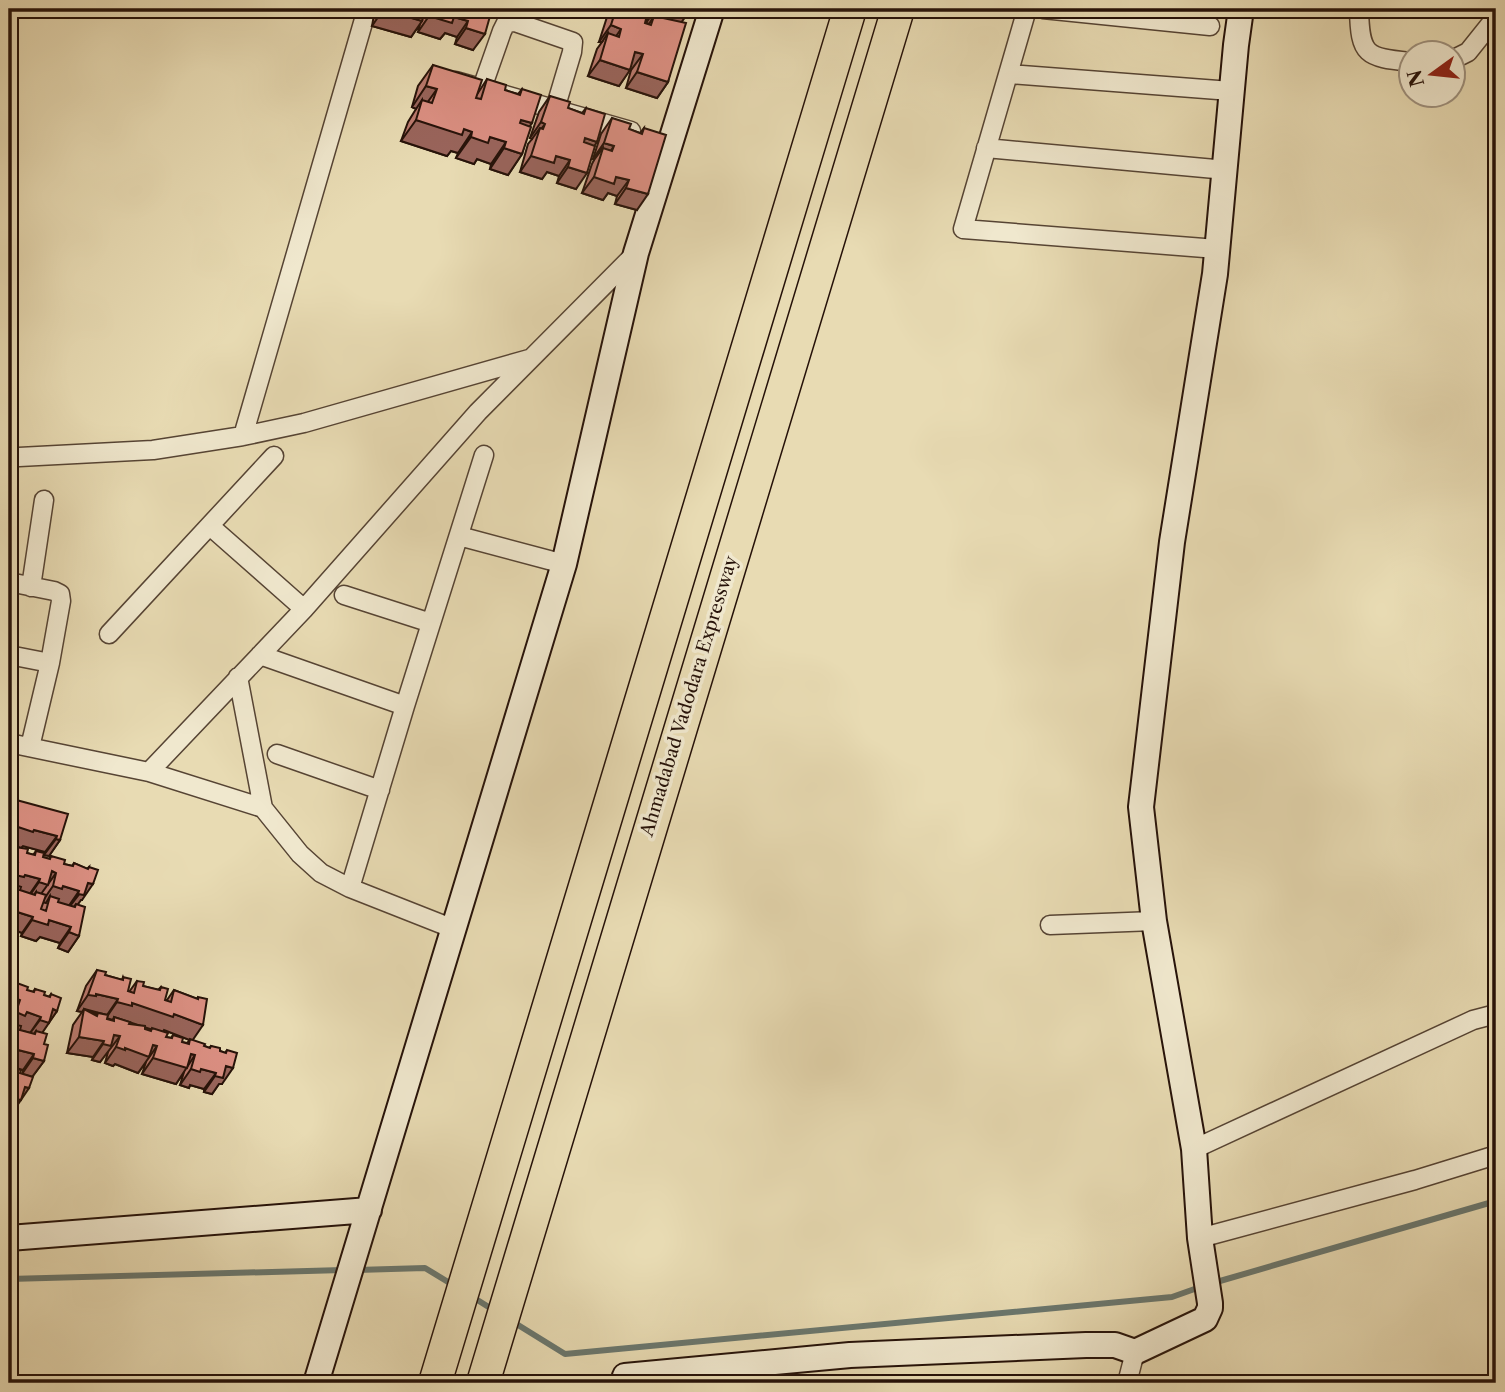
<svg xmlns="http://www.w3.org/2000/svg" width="1505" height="1392" viewBox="0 0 1505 1392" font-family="'Libre Caslon Text',serif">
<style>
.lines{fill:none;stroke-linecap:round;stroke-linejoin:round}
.stream{stroke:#6a776e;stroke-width:6}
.street-casing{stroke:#564434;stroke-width:21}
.secondary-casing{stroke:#261209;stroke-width:28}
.highway-casing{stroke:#261209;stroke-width:35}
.street{stroke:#f0e8ce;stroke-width:18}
.secondary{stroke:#f0e8ce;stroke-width:24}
.highway{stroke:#e8dbb3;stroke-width:32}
.wall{fill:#bc7b70;stroke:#261209;stroke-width:2;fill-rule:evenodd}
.shaded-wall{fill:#99645b;stroke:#261209;stroke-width:2}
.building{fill:#db8f82;stroke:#261209;stroke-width:2}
.labels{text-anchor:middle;stroke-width:7;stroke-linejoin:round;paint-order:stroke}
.street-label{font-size:18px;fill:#261209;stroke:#f0e8ce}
</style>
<rect width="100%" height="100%" fill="#e8dbb3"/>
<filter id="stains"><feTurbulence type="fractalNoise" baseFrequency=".00286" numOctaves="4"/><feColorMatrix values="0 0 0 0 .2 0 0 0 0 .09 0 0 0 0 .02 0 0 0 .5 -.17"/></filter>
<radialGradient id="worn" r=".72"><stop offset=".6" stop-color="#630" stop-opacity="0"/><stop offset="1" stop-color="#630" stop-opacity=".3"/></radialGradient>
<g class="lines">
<!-- stream -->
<path class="stream" d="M357,1270L425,1268L453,1285
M9,1279L343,1270
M1213,1283L1496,1201
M471,1296L495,1311
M510,1320L565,1354L1172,1297L1203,1286"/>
<!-- street casing -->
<g class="street-casing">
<path id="street" d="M1027,9L963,229L1217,249
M1043,9L1210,26
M1359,9C1360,56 1366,57 1410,62
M1452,60L1468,52L1496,17
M1009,74L1231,91
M456,81L631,131
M482,88L502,31L506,23L515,22L573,42L572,52L555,109
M986,148L1226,170
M243,436L367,9
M19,457L153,450L243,436L304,423L529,359
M210,526L304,609
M459,536L564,564
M9,582L54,591L60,594L61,601L50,663
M31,587L44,500
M344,595L431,623
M109,634L274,456
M9,655L50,663L30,747
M260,655L405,706
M238,677L263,808
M9,743L149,772L263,808L300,854L321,873L350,888L454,929
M277,754L380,790
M149,772L304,609L478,412L635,254
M350,888L405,706L484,455
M1050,925L1154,921
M1194,1149L1473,1020L1496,1014
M1200,1238L1415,1180L1496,1155
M1127,1383L1135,1352"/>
</g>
<!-- secondary casing -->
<g class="secondary-casing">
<path id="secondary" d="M9,1238L369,1210
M316,1383L564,564L636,253L712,9
M623,1383L625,1376L850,1355L1086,1345H1115L1135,1352L1205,1319L1210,1308V1303L1200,1238L1194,1149L1154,921L1141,807L1172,542L1215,274L1236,45L1241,9"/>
</g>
<!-- highway casing -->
<g class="highway-casing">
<path id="highway" d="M435,1383L850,9
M483,1383L898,9"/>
</g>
<!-- street -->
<use href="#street" class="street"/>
<!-- secondary -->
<use href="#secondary" class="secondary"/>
<!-- highway -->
<use href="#highway" class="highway"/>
</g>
<!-- wall -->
<path class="wall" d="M379,9H492L473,50L455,44L457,37L445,33L440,39L418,32L420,24L411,37L372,26L374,15Z
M609,9H649L645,23H646L650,9H688L681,22L668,82L657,98L626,88L631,70L630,69L619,86L588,76L597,49L602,42H599L607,17L611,12L609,11Z
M433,65L478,93L487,79L505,90L518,94L522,89L530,127L522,154L508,175L490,169L491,164L477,159L474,164L456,158L458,153L451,151L447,156L401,141L408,122L416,109L412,107L418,86Z
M550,96L568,108L582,113L586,108L594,145L576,189L557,183L559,176L547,172L542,179L520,172L528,144L532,139L530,138L539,112Z
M612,118L629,129L640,133L644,128L637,210L615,204L617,196L608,193L603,200L582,193L592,164L594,160L593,159L601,134Z
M9,798L60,840L49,856L44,855L45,852L23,846L22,848L27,853L33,855L36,851L43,857L49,859L51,856L64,864L72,866L74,863L87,869L89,867L82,900H81L77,905L79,936L68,952L58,948L60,943L40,937L36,941L21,936L22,933L9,928V846L18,847L9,844Z
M97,970L105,975L122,980L123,977L128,991L129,992L137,981L143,986L158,990L161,987L165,1000H167L174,990L197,999L198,997L192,1040L209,1048L211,1046L220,1051L225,1053L227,1050L222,1084H219L212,1094L204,1092V1089L190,1085L189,1088L180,1085L184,1072L176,1084L142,1074L146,1062L138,1073L115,1064L113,1066L105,1063L108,1052H107L100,1062L92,1060L93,1057L67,1053L73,1025L82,1012L77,1011L86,986ZM86,1010L98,1013L96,1015ZM164,1030L190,1040L187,1043L182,1042L173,1035L171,1038L166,1037L163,1032Z
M14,982L27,990L33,992L35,989L44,995L49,997L51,994L57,1011L42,1032L44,1044V1061L32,1077L22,1074L23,1070L9,1066V984L12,985Z"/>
<!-- shaded-wall -->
<path class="shaded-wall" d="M656,9H663L686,16L674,32L654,16L649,24L646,23Z
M383,10L422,21L411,37L372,26Z
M429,16L454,17L468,21L457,37L445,33L440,39L418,32Z
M611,25L621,29L610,45L608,33L602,42H599Z
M466,28L485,34L473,50L455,44Z
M635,52L643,54L631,70L624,68Z
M600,60L630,70L619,86L588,76Z
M637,72L668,82L657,98L626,88Z
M426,86L437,89L422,110V100L416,109L412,107Z
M416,120L464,129L472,132L458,153L451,151L447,156L401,141Z
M521,120L532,123L517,145L506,141Z
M541,122L545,124L538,133L540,128L532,139L530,138Z
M471,137H490L506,142L491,164L477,159L474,164L456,158Z
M585,138L597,142L586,158L574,154Z
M604,143L614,146L603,162V148L594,160L593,159Z
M504,148L522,154L508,175L490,169Z
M531,156H556L570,160L559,176L547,172L542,179L520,172Z
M568,167L587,173L576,189L557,183Z
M594,177H616L629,180L617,196L608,193L603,200L582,193Z
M626,188L648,194L637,210L615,204Z
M9,824L34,830L57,836L45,852L23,846L21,848L9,844Z
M56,839L60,840L49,856L44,855Z
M13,862L18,863L9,877V868Z
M52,871L56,873L36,901V892L31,899L28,898L39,882Z
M15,875H25L40,879L29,895L13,893L12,884L9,889V884Z
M88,883L93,884L82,900H81L73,911L76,904L71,911L67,910Z
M53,886H63L79,891L68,907L51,905L50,896L46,903L42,902Z
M11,910L33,917L22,933L9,928V913Z
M32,920H49L71,927L60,943L40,937L36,941L21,936Z
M69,932L79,936L68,952L58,948Z
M96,994L118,999L107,1015L84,1009L82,1012L77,1011L88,995Z
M15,998L20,1000L9,1015L11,1011Z
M117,1002L132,1003L174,1014L203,1025L192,1041L164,1030L162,1033L114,1017L113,1020L106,1018Z
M53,1009L57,1011L38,1039L36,1031L32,1037L28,1036L40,1020Z
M16,1012H27L41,1017L30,1033L16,1029L12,1024L9,1029V1022Z
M114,1035L120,1036L100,1062L92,1060L103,1044Z
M79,1037L104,1041L93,1057L67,1053Z
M153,1045L157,1046L138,1073L115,1064L113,1066L105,1063L116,1047Z
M14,1049L34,1054L23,1070L9,1066V1051Z
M191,1054L195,1055L176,1084L142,1074L153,1058Z
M33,1058L44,1061L32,1077L22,1074Z
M226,1066L233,1068L222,1084H219L212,1094L204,1092L215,1076Z
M191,1069H201L216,1073L204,1089L190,1085L189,1088L180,1085Z
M25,1087L29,1088L10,1116H9V1110Z
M9,1095L17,1096L9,1108Z"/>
<!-- building -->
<path class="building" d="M383,9H426L422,21Z
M431,9H492L485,34L466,28L468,21L454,17L452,23L429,16Z
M616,9H643L648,11L645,23L651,25L654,16L686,23L668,82L637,72L643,54L635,52L630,70L600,60L608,33L619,37L621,29L611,25Z
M663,9H688L686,16Z
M433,65L482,80L476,98L481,99L487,79L506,85L505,90L520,95L522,89L541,95L532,123L521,120L520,123L531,127L522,154L504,148L506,142L490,137L488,143L471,137L472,132L464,129L462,135L416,120L422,100L432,103L437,89L426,86Z
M550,96L570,102L568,108L584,114L586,108L605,114L597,142L585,138L584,142L595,146L587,173L568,167L570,160L556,156L554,163L531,156L540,128L543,129L545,124L541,122Z
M612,118L631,124L629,129L642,134L644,128L666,135L648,194L626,188L629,180L616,177L614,184L594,177L603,148L612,151L614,146L604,143Z
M9,798L68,814L60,840L56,839L57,836L34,830L33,832L9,824Z
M9,846L28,849L27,853L35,855L36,851L44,853L43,857L50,859L51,856L65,860L64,864L73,866L74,863L88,869L89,867L98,870L93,884L88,883L84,895L78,894L79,891L63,886L62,889L53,886L56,873L52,871L48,885L39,882L40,879L25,875L24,877L15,875L18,863L13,862L10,873H9Z
M12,884L21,887L20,890L35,895L36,892L46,895L41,909L46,911L50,896L59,899L58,902L75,907L76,904L85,907L79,936L69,932L71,927L49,920L48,925L32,920L33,917L11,910L10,913H9V893Z
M97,970L106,972L105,975L123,980V977L131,979L128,991L134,993L137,981L144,982L143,986L160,990L161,987L168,989L165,1000L171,1002L174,990L198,999V997L207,999L203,1025L174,1014L173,1017L132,1003V1006L117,1002L118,999L96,994V996L88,995Z
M14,982L28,987L27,990L34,992L35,989L45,992L44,995L50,997L51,994L61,998L57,1011L53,1009L49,1023L40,1020L41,1017L27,1012L25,1016L16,1012L20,1000L15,998L11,1011L9,1010V984L13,985Z
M84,1009L97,1016L98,1013L108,1015L107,1019L114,1021V1017L130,1022L129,1024L145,1026V1029L151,1031L152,1028L168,1033L166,1037L172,1038L173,1035L183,1038L182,1042L189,1044L190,1039L205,1044L204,1046L210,1048L211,1046L220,1048V1051L226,1053L227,1050L237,1053L233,1068L226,1066L223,1078L215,1076L216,1073L201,1069L200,1072L191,1069L195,1055L191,1054L187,1068L153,1058L157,1046L153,1045L149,1057L125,1048V1050L116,1047L120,1036L114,1035L111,1046L103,1044L104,1041L79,1037Z
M12,1024L21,1026L20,1030L35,1034L36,1031L47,1034L44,1044L48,1045L44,1061L33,1058L34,1054L14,1049L13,1052L9,1051V1036Z
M13,1068L21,1070L20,1073L33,1077L29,1088L25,1087L21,1100L16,1099L17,1096L9,1095V1070L12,1071Z"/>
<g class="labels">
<!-- street labels -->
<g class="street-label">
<text transform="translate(689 696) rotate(-73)" y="6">Ahmadabad Vadodara Expressway</text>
</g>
</g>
<!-- margin -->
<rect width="1505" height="1392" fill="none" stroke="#e8dbb3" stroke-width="35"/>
<rect x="10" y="10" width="1484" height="1371" fill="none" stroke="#261209" stroke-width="3.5"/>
<rect x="18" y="18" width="1470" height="1357" fill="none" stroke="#261209" stroke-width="2"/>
<!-- north arrow -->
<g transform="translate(1432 74) rotate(255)"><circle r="33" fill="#f0e8ce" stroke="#9f927f" stroke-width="2"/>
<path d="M0-5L12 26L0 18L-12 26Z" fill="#8f2418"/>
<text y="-10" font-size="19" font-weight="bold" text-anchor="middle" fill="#261209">N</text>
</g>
<rect width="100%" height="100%" filter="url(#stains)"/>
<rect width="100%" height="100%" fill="url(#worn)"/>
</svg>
